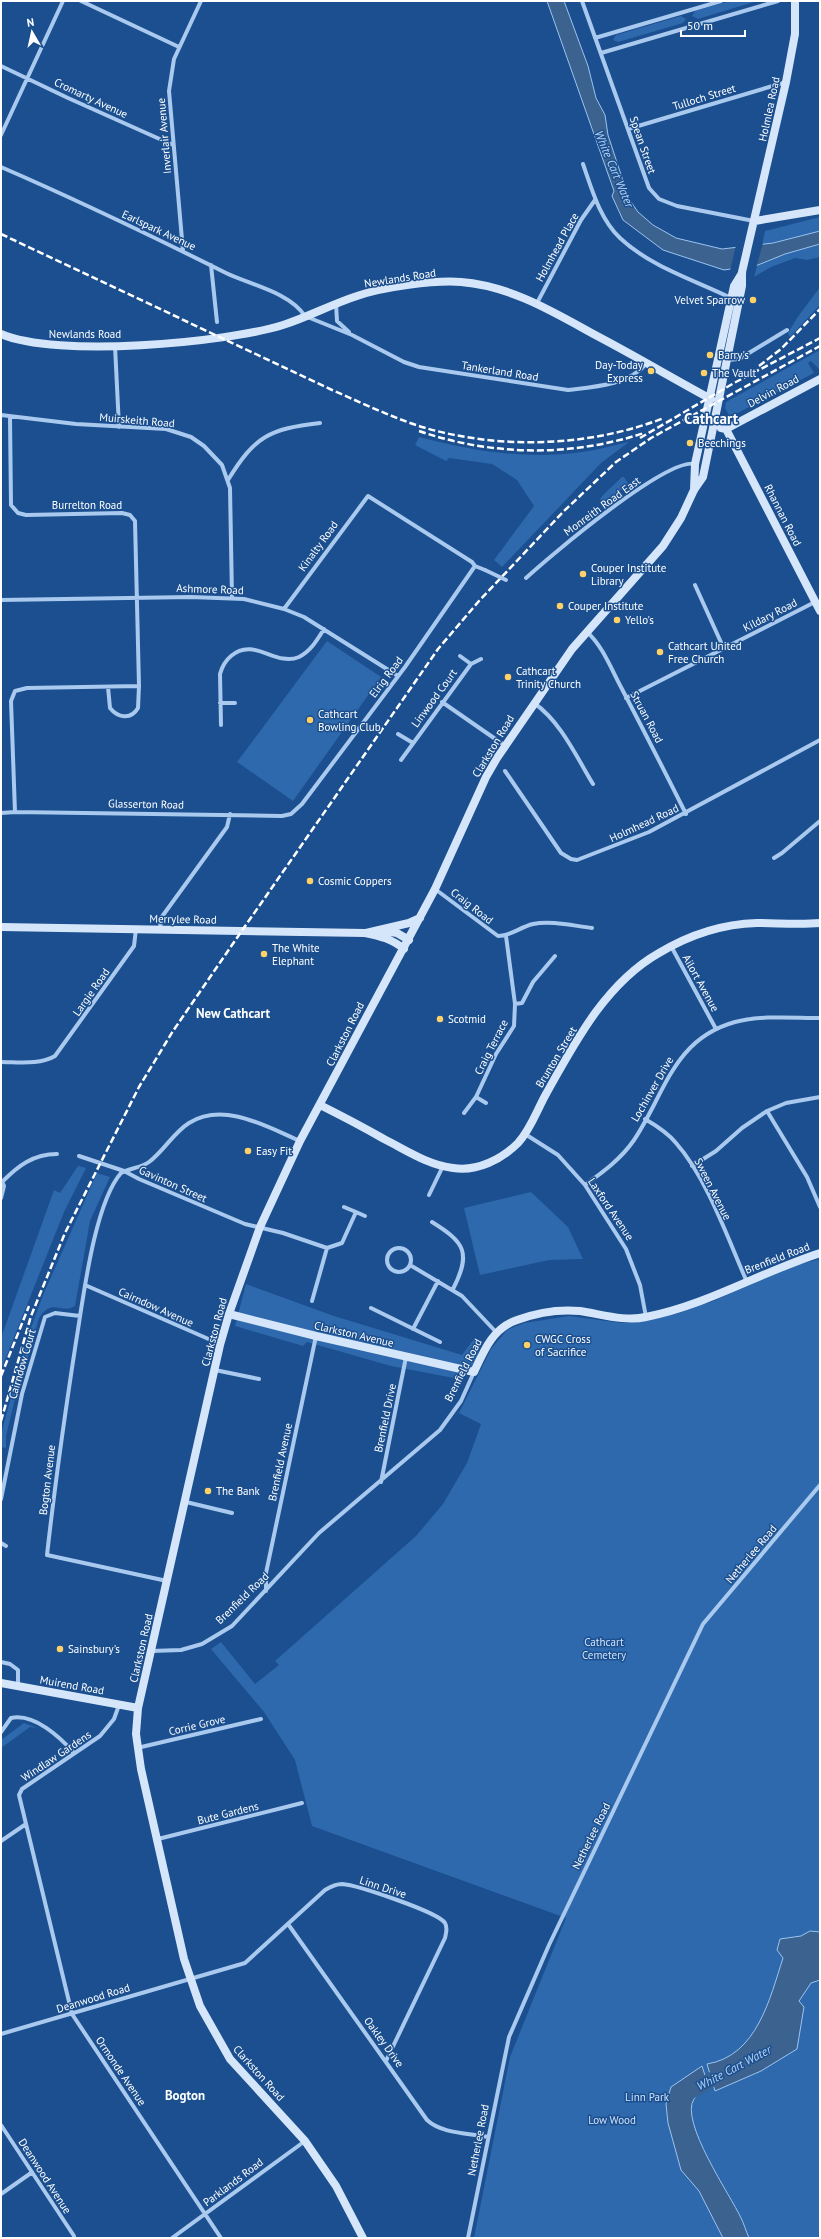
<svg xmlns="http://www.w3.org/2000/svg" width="821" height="2239" viewBox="0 0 821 2239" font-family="'PT Sans',sans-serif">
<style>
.green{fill:#2e69ad}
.water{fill:#3c6290;stroke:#9cc4f0}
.pier{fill:#1b4f8f}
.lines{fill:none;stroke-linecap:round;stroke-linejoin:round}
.river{stroke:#3c6290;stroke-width:15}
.street{stroke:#a9c9ee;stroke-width:4}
.secondary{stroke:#d6e6fa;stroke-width:8}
.rail{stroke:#fff;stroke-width:2.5;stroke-dasharray:7 3;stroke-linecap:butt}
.street-bridge{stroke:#a9c9ee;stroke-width:4}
.poi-dot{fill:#ffd166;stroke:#1b4f8f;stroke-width:1.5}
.labels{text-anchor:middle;stroke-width:3;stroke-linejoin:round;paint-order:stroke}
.street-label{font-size:11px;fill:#fff;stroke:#1b4f8f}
.poi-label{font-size:11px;fill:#fff;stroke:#1b4f8f;text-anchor:start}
.park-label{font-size:11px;fill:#cfe3fa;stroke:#1b4f8f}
.water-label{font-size:12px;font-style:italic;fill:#b5d3f5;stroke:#1b4f8f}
.quarter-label{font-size:13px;font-weight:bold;fill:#fff;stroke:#1b4f8f}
.district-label{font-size:15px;font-weight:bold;fill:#fff;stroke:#1b4f8f}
</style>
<rect width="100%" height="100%" fill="#1b4f8f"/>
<!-- green -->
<path class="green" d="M730,1H757L698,19L692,16L695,11Z
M681,16L686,19L683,23L618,42L613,40L616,35Z
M820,217V231L762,245L765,231Z
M820,244V257L807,260L795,258L771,267L754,277L757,266L785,254Z
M820,287V305L790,337L788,333L797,318Z
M820,350V370L811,361L808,363L814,373L730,417L725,408L726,402Z
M419,437C472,451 527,460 582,452C598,450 614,445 629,442L601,463L502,567L494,560L534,506L517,480L492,464L449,458L446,461L415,445Z
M622,477H624L629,485L602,503L600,499L603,495Z
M327,641L381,677L293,801L237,762Z
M78,1166L86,1168L64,1212L1,1370V1338L54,1190L60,1193Z
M97,1173L110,1177L90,1221L75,1306C61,1315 53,1297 39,1318L21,1382H19L6,1436V1448L1,1447V1434L29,1333L44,1293Z
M531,1192L568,1227L583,1259L549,1260L480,1275L464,1208Z
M820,1259V2238H474L510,2057L566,1918L312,1826L295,1760L264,1712L211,1649L221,1642L255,1684L279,1665L275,1661L416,1536L443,1504L467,1463L481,1424L459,1413L491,1349L507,1330L524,1323L569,1316L622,1323L645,1321L711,1302L793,1266Z
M246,1284L334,1316L462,1355L474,1339L481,1342L475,1365L459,1379L391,1366L307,1342L303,1346L235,1326Z
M24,1723L37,1728L30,1727L1,1748V1740Z"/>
<!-- water -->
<path class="water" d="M547,1H564L588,66L596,98L605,115L608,135L629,199L638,212L653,225L676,238L722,249L773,243L820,231V244L785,254L758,265L724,270L663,250L623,220L612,196L614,191Z
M810,1931L820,1932V1980L811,1983L799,2001L804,2007L797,2049L761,2071L715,2091L707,2064C757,2056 770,1998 783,1958L777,1950L780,1939L801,1936Z
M702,2066L709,2088C704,2091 697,2095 694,2099C679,2121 731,2196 741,2218C744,2224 746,2231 749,2238H723L699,2191L681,2170L668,2123L666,2104L671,2087Z"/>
<!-- pier -->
<path class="pier" d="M763,243L756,268L730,271L736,245Z"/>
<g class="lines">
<!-- river -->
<path class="river" d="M690,2092L730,2069"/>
<!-- street -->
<path class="street" d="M81,1L179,47
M582,1L649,188L659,199L677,206L754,221
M595,38L721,1
M601,53L778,1
M1,66L68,98L173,145
M628,129L786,82
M1,135L63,1
M583,164C592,190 600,219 620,238C651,267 694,280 731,298
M1,167C77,200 152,236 226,273C251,285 289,292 305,316L352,335L404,362L419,367L568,390C594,387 629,385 646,364
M183,251L169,91L174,59L201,1
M211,265L217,322
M537,303L581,220L595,200
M336,304L337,321L349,332
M115,346L119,427
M727,360L739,359L787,330
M1,415L76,424L166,429L191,437L204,446L222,465L230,488L232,597
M10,417L11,505L18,513L26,515L122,513L130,515L135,521L139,686L27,688L15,691L11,701L15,812
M228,480C255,436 269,429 320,423
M526,578C550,556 667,457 695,464
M695,585L724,649
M1,600L191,597L244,599L284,609L304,617L398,676
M284,609L368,496L472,562L475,566L485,570
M587,632C603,646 612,671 622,689C644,731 665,772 686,814
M460,656L471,664
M108,687L110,708C118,718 131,720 138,708L139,686
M626,698L815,602
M442,702L504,745
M220,703H235
M534,703C561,722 576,756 593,784
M221,725L220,674C222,667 225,661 231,656C254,636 275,667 299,657C311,651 317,640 324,629
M398,734L413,743
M401,760L471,664L481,659
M505,771L561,853L571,859L577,860L649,832L820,740
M1,813L15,812L282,816L291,814L302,804L405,667L475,566
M774,858L782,853L820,821
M435,889L498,936C511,936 520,927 533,924C551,920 574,926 592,928
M160,930L161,918L227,827L230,814
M671,946L716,1029
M515,1004L522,1003L533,982L555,956
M1,1062C18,1062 40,1065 55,1056L134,946L136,929
M476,1097L486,1103
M767,1111L807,1177L820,1207
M464,1113L476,1097L496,1054L514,1026L515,1004L506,936
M645,1119C657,1126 668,1133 676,1143C707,1178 728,1239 747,1282
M525,1134L558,1155L585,1185L626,1249L640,1285L646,1317
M79,1156L124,1171L139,1179L245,1224L283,1233L327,1248L312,1301
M692,1166L716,1151L742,1128L767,1111L786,1103L820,1097
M2,1182C18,1166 33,1154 57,1154
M585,1185C603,1172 621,1159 634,1140C665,1094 673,1039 735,1022C762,1015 792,1018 820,1018
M429,1195L443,1166
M1,1198L4,1186L2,1182
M344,1207L356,1212
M432,1222C464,1242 472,1252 453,1289
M387 1260a12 12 0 1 1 24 0a12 12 0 1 1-24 0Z
M327,1248L342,1243L356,1212L365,1216
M410,1265L462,1296L496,1332
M85,1285L220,1344
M371,1308L440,1342
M413,1329L438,1281
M215,1370L259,1379
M381,1482L406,1357
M1,1499L22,1394L45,1317L55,1313L80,1316
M186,1502L232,1513
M1,1543L6,1546
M167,1581L47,1555C55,1484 65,1413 76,1342C83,1300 94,1204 121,1173C130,1168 141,1168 149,1162C164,1151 173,1133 189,1123C224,1101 267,1127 300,1141
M266,1591V1573L316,1336
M151,1651L181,1650L202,1644L232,1626L319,1533L440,1430L461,1401L474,1372
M1,1662L10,1664L18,1670V1686
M119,1705L114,1719L100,1736L22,1789L19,1795L72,2014L221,2238
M1,1732L11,1718C34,1713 60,1737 74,1753
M137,1748L261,1719
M158,1839L302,1803
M1,1841L26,1824
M288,1924L427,2120C442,2134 469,2133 488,2137
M1,2034L245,1963L325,1890C330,1887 336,1884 342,1884C357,1885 438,1912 445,1923C448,1928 446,1933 445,1938L386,2061
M1,2125L74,2236
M1,2194L31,2173
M172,2238L305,2141
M468,2238L509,2037L549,1945L703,1624L820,1485"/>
<!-- secondary -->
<path class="secondary" d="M755,221L820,210
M1,334C56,358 225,343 283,325C308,317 332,304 357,296C383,287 434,280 461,282C512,286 555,313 599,337C637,357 674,379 711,399
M721,428L726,429L820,379
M726,429L820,611
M694,490L695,464L734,286L742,273
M1,927L365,933C380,936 392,939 404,949
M384,931L397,933L409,940
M366,933L409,923L420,918
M320,1105C342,1116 363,1127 384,1139C406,1150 428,1165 453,1168C477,1172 502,1159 518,1143C531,1129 537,1110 546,1094C575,1042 606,983 659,953C689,935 722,924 757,923C778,923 799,925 820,923
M229,1314L316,1336L474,1372C484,1350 493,1328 517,1320C536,1313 559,1309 580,1311C601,1314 625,1322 646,1317C707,1305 761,1272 820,1253
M1,1683L138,1708
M363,2238L336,2186L305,2141L230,2059L200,2006L184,1959L141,1769L136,1734L138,1708L220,1345L229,1314L260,1227L300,1141L435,889L486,777L497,758L572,649L663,546L681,518L694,490L703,477L742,286V272L786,82L795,34V1"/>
<!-- rail -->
<path class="rail" d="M1,234L332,390C362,403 391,417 422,427C500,450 589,447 664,418
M759,366L781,349L820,309
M419,431C492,456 571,457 644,433
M640,438L734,383L820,338
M1,1376L29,1306
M1,1421L31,1316L65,1233L139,1087L173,1031L232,945L438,649L479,601L564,511L616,462L651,438L820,346"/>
<!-- street-bridge -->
<path class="street-bridge" d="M485,570L506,580"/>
</g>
<!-- markers -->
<g class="poi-dot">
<circle cx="753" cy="300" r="4"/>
<circle cx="710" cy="355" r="4"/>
<circle cx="651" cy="371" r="4"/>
<circle cx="704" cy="373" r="4"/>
<circle cx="690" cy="443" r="4"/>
<circle cx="583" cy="574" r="4"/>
<circle cx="560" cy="606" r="4"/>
<circle cx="617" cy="620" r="4"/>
<circle cx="660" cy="652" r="4"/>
<circle cx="508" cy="677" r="4"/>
<circle cx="310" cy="720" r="4"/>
<circle cx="310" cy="881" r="4"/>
<circle cx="264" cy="954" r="4"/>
<circle cx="440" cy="1019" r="4"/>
<circle cx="248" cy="1151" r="4"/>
<circle cx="527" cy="1345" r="4"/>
<circle cx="208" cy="1491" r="4"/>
<circle cx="60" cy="1649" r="4"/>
</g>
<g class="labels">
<!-- street labels -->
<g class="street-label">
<text transform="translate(704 97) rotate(-17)" y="4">Tulloch Street</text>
<text transform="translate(91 98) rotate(25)" y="4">Cromarty Avenue</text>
<text transform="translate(769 109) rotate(-78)" y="4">Holmlea Road</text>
<text transform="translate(164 136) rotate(-95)" y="4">Inverlair Avenue</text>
<text transform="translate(643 145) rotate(71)" y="4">Spean Street</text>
<text transform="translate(159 230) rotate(25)" y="4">Earlspark Avenue</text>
<text transform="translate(557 247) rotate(-61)" y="4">Holmhead Place</text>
<text transform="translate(400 278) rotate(-9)" y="4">Newlands Road</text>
<text x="85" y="338">Newlands Road</text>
<text transform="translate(500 371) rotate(9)" y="4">Tankerland Road</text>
<text transform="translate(773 391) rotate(-28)" y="4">Delvin Road</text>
<text transform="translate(137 420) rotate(5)" y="4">Muirskeith Road</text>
<text x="87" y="509">Burrelton Road</text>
<text transform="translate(602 506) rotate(-36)" y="4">Monreith Road East</text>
<text transform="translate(783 515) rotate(63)" y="4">Rhannan Road</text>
<text transform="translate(318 546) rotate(-54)" y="4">Kinalty Road</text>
<text transform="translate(210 589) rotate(2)" y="4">Ashmore Road</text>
<text transform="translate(770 615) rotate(-27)" y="4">Kildary Road</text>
<text transform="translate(386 677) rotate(-53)" y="4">Elrig Road</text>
<text transform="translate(434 698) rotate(-54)" y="4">Linwood Court</text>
<text transform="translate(647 717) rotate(62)" y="4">Struan Road</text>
<text transform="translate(493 746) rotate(-59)" y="4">Clarkston Road</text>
<text transform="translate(146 804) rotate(1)" y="4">Glasserton Road</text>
<text transform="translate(644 823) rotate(-25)" y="4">Holmhead Road</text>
<text transform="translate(472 906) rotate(38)" y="4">Craig Road</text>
<text transform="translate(183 919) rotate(1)" y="4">Merrylee Road</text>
<text transform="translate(701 983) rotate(61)" y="4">Ailort Avenue</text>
<text transform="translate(91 992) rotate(-55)" y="4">Largie Road</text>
<text transform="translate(345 1034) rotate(-63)" y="4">Clarkston Road</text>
<text transform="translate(491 1047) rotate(-63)" y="4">Craig Terrace</text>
<text transform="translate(556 1057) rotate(-59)" y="4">Brunton Street</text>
<text transform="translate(652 1089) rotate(-60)" y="4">Lochinver Drive</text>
<text transform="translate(173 1184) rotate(24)" y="4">Gavinton Street</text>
<text transform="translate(713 1189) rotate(63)" y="4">Sween Avenue</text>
<text transform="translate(611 1209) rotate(56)" y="4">Laxford Avenue</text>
<text transform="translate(777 1258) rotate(-21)" y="4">Brenfield Road</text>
<text transform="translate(156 1307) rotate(24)" y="4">Cairndow Avenue</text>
<text transform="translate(214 1332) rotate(-75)" y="4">Clarkston Road</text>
<text transform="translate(354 1334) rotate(13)" y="4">Clarkston Avenue</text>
<text transform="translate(22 1364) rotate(-74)" y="4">Cairndow Court</text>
<text transform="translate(463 1370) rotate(-63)" y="4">Brenfield Road</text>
<text transform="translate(385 1418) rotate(-78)" y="4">Brenfield Drive</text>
<text transform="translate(280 1462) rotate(-78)" y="4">Brenfield Avenue</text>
<text transform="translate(47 1480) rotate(-83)" y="4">Bogton Avenue</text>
<text transform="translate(751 1554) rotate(-50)" y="4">Netherlee Road</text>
<text transform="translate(242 1598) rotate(-44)" y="4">Brenfield Road</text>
<text transform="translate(141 1648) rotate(-77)" y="4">Clarkston Road</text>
<text transform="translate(72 1685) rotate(10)" y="4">Muirend Road</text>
<text transform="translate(197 1725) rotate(-13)" y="4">Corrie Grove</text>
<text transform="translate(56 1756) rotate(-34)" y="4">Windlaw Gardens</text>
<text transform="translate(228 1813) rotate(-14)" y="4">Bute Gardens</text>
<text transform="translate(591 1836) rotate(-64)" y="4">Netherlee Road</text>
<text transform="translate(383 1887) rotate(18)" y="4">Linn Drive</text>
<text transform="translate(93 1998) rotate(-17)" y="4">Deanwood Road</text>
<text transform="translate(384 2042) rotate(54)" y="4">Oakley Drive</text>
<text transform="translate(121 2071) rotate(56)" y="4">Ormonde Avenue</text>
<text transform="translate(259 2073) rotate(48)" y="4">Clarkston Road</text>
<text transform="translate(478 2140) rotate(-79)" y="4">Netherlee Road</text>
<text transform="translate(45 2176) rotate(57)" y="4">Deanwood Avenue</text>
<text transform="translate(233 2182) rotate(-37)" y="4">Parklands Road</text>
</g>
<!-- poi labels -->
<g class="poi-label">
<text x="745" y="304" text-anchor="end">Velvet Sparrow</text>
<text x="718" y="359">Barry's</text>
<text x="643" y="369" text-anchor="end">Day-Today<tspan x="643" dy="13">Express</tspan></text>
<text x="712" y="377">The Vault</text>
<text x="698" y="447">Beechings</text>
<text x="591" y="572">Couper Institute<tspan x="591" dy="13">Library</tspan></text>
<text x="568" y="610">Couper Institute</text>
<text x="625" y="624">Yello's</text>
<text x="668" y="650">Cathcart United<tspan x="668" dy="13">Free Church</tspan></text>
<text x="516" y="675">Cathcart<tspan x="516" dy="13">Trinity Church</tspan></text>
<text x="318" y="718">Cathcart<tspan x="318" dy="13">Bowling Club</tspan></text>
<text x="318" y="885">Cosmic Coppers</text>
<text x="272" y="952">The White<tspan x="272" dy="13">Elephant</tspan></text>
<text x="448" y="1023">Scotmid</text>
<text x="256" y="1155">Easy Fit</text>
<text x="535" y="1343">CWGC Cross<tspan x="535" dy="13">of Sacrifice</tspan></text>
<text x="216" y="1495">The Bank</text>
<text x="68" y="1653">Sainsbury's</text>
</g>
<!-- park labels -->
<g class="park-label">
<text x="604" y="1646">Cathcart<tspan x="604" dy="13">Cemetery</tspan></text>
<text x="647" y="2101">Linn Park</text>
<text x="612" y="2124">Low Wood</text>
</g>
<!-- water labels -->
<g class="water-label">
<text transform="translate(614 169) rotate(67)" y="4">White Cart Water</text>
<text transform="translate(734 2068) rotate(-28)" y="4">White Cart Water</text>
</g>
<!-- quarter labels -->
<g class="quarter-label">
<text x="233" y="1018">New Cathcart</text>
<text x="185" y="2100">Bogton</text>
</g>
<!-- district labels -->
<g class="district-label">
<text x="711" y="424">Cathcart</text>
</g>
</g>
<!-- border -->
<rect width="821" height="2239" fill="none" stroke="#ffffff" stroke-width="4"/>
<!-- north arrow -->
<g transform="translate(32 32) rotate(351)" stroke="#1b4f8f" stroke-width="3" paint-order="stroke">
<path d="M0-3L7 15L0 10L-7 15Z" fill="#ffffff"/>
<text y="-6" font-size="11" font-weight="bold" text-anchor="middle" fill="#ffffff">N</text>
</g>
<!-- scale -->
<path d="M681 30v6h64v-6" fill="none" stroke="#ffffff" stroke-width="2"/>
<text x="687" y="30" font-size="12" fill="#ffffff" stroke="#1b4f8f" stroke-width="3" paint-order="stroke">50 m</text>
</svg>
